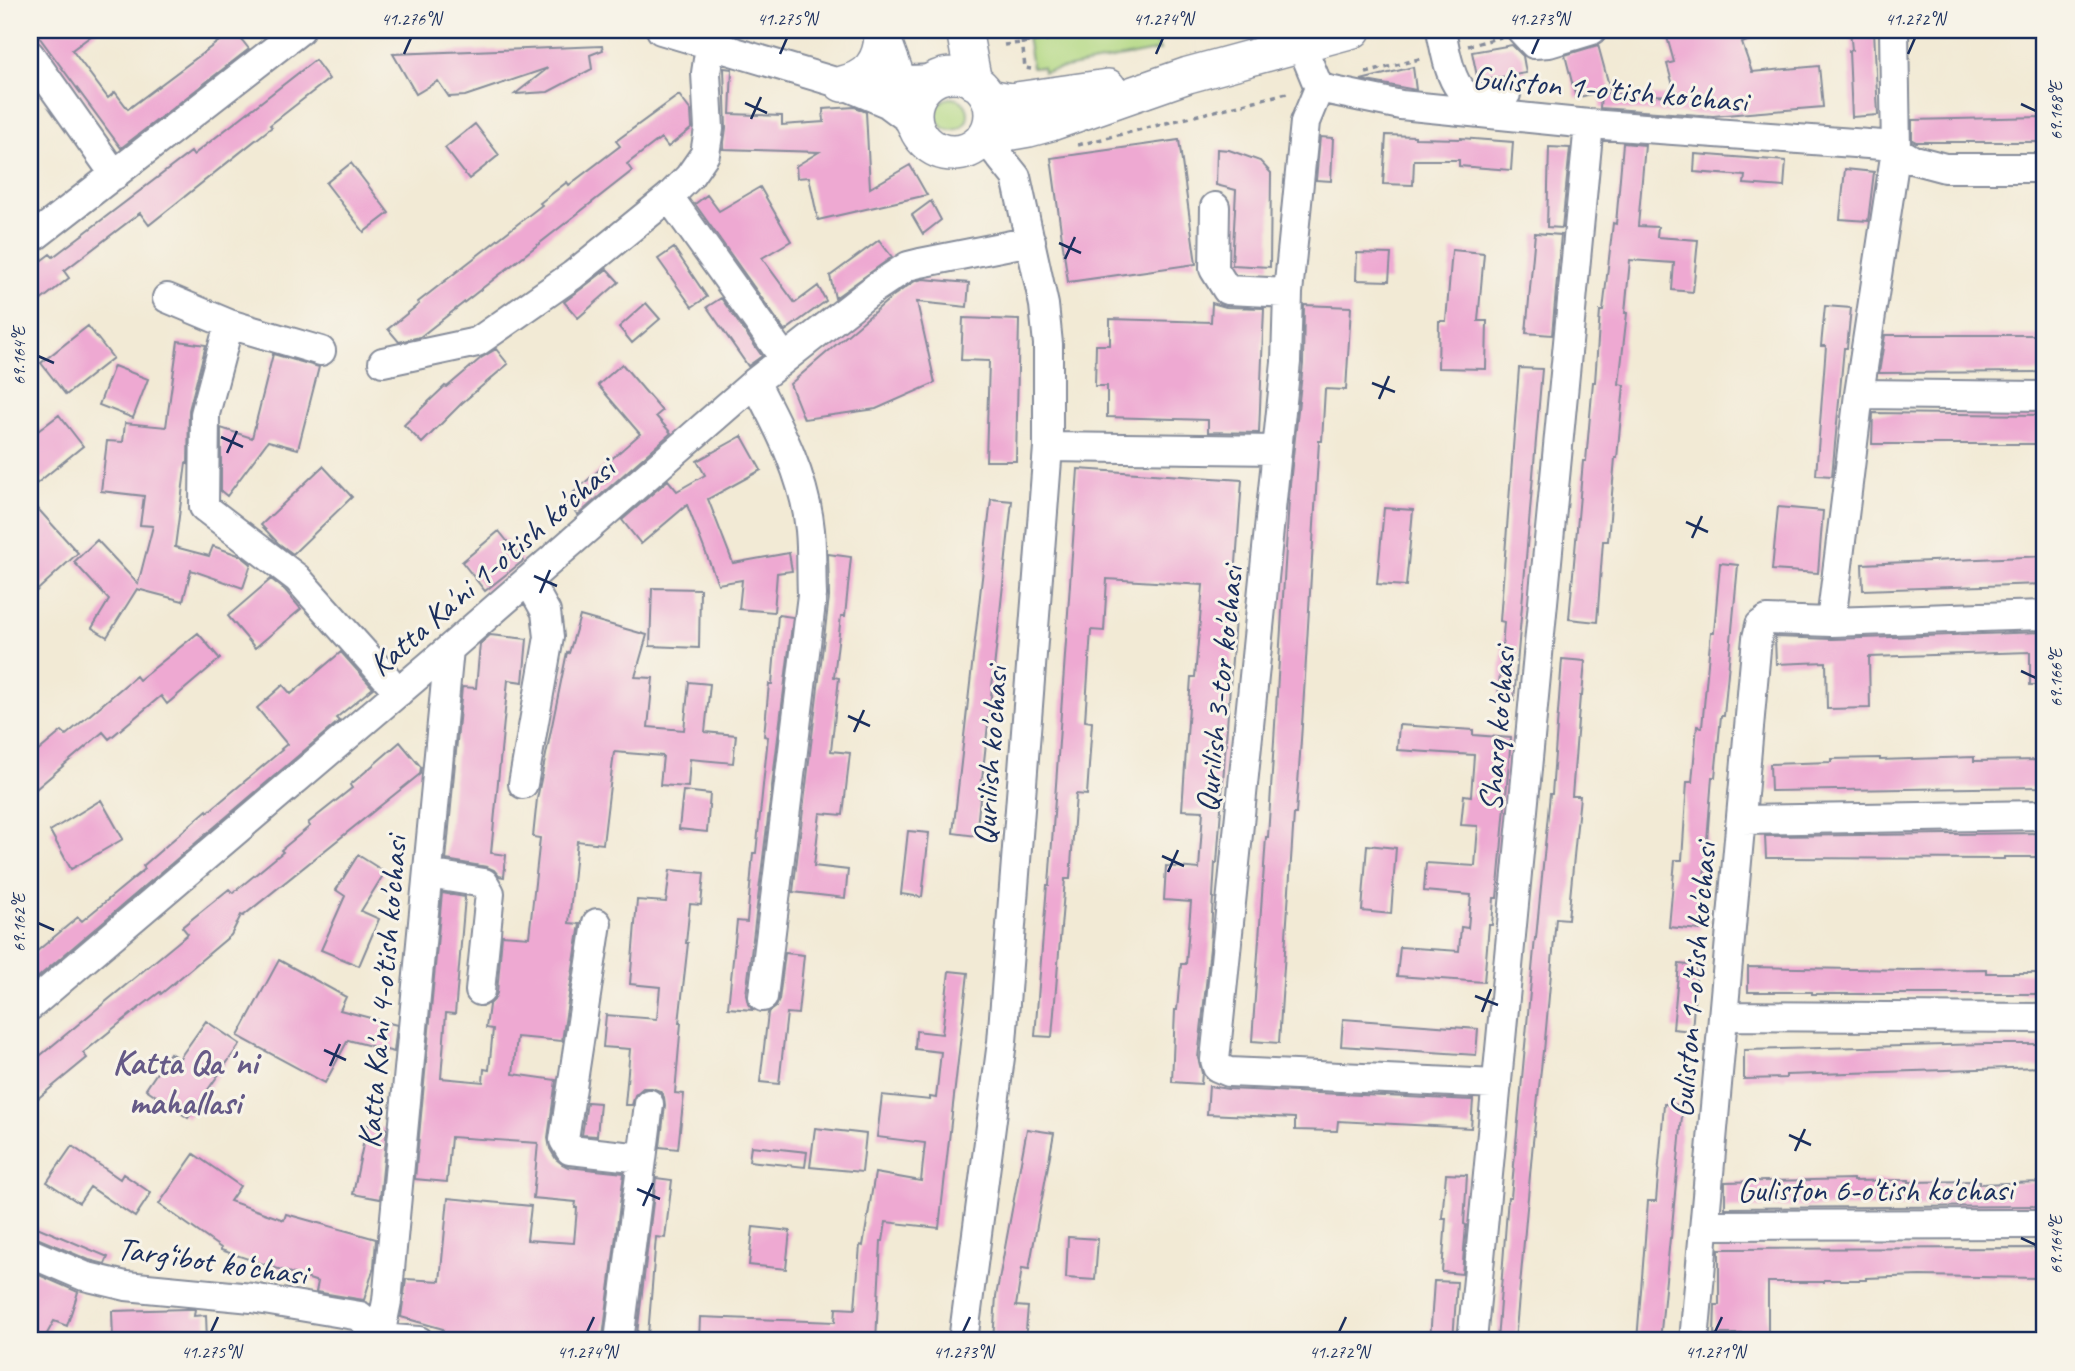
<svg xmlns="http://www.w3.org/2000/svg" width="2075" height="1371" viewBox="0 0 2075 1371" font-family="Caveat,sans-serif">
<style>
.green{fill:#b2d882;stroke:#668470;stroke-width:2}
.building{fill:#eea9d2}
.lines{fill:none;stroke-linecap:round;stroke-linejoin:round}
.minor-casing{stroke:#868c9a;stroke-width:32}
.major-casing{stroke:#868c9a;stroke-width:38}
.path{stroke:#868c9a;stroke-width:3.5;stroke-dasharray:5 5;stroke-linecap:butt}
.minor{stroke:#fff;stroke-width:28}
.major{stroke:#fff;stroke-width:35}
.ticks{fill:none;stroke:#1b2f5e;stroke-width:2.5}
.labels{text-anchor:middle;stroke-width:6;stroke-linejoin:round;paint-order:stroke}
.street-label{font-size:33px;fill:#1b2f5e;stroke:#f7f3e8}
.neighbourhood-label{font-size:35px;font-weight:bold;fill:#655a87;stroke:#f7f3e8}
.neatline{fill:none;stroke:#1b2f5e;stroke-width:2.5}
.ticks-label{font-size:18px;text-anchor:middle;fill:#1b2f5e}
</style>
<rect width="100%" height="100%" fill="#f7f3e8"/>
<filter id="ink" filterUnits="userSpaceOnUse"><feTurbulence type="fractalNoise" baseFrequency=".0143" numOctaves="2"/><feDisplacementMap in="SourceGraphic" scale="14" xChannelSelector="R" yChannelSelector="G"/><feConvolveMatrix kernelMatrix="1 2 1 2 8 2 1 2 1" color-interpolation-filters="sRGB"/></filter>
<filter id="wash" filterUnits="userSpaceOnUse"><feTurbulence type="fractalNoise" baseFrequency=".00686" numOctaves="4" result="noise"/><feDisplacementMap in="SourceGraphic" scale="28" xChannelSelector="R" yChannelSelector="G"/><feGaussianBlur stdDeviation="1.57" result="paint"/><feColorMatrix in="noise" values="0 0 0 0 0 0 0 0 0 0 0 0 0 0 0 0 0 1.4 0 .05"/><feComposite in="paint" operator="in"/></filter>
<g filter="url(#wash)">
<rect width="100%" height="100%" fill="#f2ead5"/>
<!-- green -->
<path class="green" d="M1026,30H1149L1160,50L1043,72L1042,67H1032Z
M936 114a16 16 0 1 1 32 0a16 16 0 1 1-32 0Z"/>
<g id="blocks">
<!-- building -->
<path class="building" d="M34,30H99L72,50L108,98L115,92L128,109L219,41L210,30H234L249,49L121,148Z
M1665,30H1774L1742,43L1752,72L1819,66L1823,107L1713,116L1600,108L1601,93L1676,96L1667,64L1674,62Z
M1850,30H1874L1878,115L1852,117L1849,51L1852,50Z
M1512,45L1523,56L1526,73L1478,81L1472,52Z
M1598,45L1610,89L1576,98L1565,55Z
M602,46L603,50L590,55L592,69L548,92L515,94L548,68L465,96L449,97L438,81L416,94L393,54Z
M315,60L329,79L270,125L272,127L149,225L140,213L64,271L69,278L30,309V269L50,254L53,257L191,152L193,155Z
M1413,67L1416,90L1361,80Z
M724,68L732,69L730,114L782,116V125L824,122L823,109L855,107L866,112L870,188L910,165L927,195L818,220L809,177L797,178L796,166L819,152L723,149L726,128Z
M679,95L691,111L692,128L668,147L661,138L627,164L632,171L420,337L399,342L388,329L419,304L418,302L542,205L540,203L567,182L569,185L620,146L616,141Z
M2045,117V142H1916L1912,140V120Z
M475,124L499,155L469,179L445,148Z
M1386,135L1415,136V138L1461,139V138L1513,142L1511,170L1459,166V160H1414L1413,185L1383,184Z
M1320,137L1333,138L1331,181L1316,180Z
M1179,140L1196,264L1068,282L1051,158Z
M1623,143L1645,145L1638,226L1658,227L1657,237L1698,240L1693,292L1672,290L1674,263L1630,260L1625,313H1627L1619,384L1624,385L1617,458H1615L1608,541H1603L1597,622L1569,619L1583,461H1586L1593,382H1595L1600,311H1603L1613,223L1616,224Z
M1549,147L1570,148L1562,228L1547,227Z
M1217,149L1229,150L1260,161L1271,173L1270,267L1232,265L1236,190L1216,185Z
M1695,154L1786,161L1784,187L1744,184L1745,176L1694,172Z
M351,163L389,213L364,232L326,183Z
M1845,169L1874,172L1868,221L1840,219Z
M760,187L791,241L762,258L795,303L818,286L826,301L785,331L695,204L707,195L719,211Z
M931,201L941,220L923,234L912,215Z
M1535,233L1561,235L1552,335L1526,333Z
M879,240L892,257L835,298L830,276Z
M674,248L707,297L692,307L658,259Z
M1452,250L1484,253L1478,321H1487L1486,369L1438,368L1439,321H1446Z
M1357,253L1391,254L1389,281L1356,280Z
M607,269L619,282L578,318L564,302Z
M923,279L969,283L967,307L917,302L935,383L876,409L804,419L790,384L893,296L915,281Z
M721,298L762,356L748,366L707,307Z
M646,303L660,319L632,343L619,327Z
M1212,303L1226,307L1264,308L1259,433L1208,432V420L1107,417V386H1095L1096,345H1110V319L1211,322Z
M1304,305L1351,307L1346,390L1325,389L1322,441H1319L1303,710L1296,814H1294L1279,1043L1252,1041L1266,837H1268L1290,484L1303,364Z
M1825,306L1851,308L1847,348H1844L1832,476L1816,475L1826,346H1821Z
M963,318L1019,320L1016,461H986L989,361L961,360Z
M88,326L113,358L66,395L41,363Z
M1885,335H2045V372L1879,373Z
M178,341L206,345L189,410L188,464L186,463L175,547L209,556L213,546L241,556L251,564L243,588L191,570L183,601L137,589L107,637L92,628L109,600L74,562L97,540L138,584L153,526L140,525L144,496L101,491L107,441L123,442L125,423L166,427Z
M496,349L508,364L462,403L422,443L404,425L445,386L447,387L481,358Z
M273,354L319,367L298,449L268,441L227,496L221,491V428L252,438Z
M622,364L662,411L656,416L671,433L578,515L565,500L640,434L598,385Z
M114,366L148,379L133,418L99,405Z
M1519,368L1542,369L1514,700L1498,699L1504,622L1500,621Z
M1873,413L2045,415V444H1872Z
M59,415L83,446L30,489V437Z
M742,436L761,470L708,499L733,563L789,553L792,571L777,573L774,612L739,609L742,580L718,584L687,505L641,544L622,520L668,480L677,491L705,475L697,461Z
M323,466L352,497L293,554L278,543L261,525Z
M1078,469L1242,480L1234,591H1237L1217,863H1215L1210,948L1198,1058L1202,1073L1201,1084L1172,1082L1175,1010H1177L1181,964H1186L1191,902L1164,900L1166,866L1199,869L1203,811L1182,810L1191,677H1195L1203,585L1107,579L1104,631L1091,630L1085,721L1092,722L1087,795L1076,794L1070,879H1065L1052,1037L1035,1036L1047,885H1049Z
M991,499L1012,501L976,836L953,833Z
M30,500L78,553L30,597Z
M1778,507L1823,511L1818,573L1772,570Z
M1384,508L1413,510L1406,586L1377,584Z
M499,531L523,561L485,591L462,562Z
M828,554L851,557L845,616H841L834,677L839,678L831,751L850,753L843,815L820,813L814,866L848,870L845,898L793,892L829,597Z
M2045,556V584L1863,590L1862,564Z
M1720,563L1738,565L1724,716H1721L1715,777H1712L1700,930L1669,927L1675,860H1682L1687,782H1692L1697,726L1702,727L1711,632H1714Z
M271,579L285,590L301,609L255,648L228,616Z
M652,588L700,589L699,648L650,646Z
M778,615L793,617L746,995L748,1004L753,1010L728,1008L737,921L747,922L753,853H756L768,737L764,736L769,684H772Z
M580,616L647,635L635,677L653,678L648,727L684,730L689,682L710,684L705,732L736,735L733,763L690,759L688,787L660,785L663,756L614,752L603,844L577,841L569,923L580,924L562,1041L517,1037L513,1074L556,1080L548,1138L550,1149L556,1159L562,1164L568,1167L624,1173L603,1337L559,1333L558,1341H524L441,1335L443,1329L401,1317L406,1279L440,1281L448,1198L531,1206L527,1240L574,1243L577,1208H575L576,1202L533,1198L538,1143L451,1137L447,1182L415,1179L442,893L465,897L455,1014L446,1013L441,1078L483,1082L484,1069L489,1070L493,1029L486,1028L489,1005L494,1000L497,993L502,935L529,937L540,838L533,837L537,799L567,652L569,653Z
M2045,632V685H2030V652L1869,657L1870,708L1827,709L1826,662L1776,664L1775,637L1832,639Z
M198,633L220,659L167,704L161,696L109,739L103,732L30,794V758L62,731L66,735L136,676L139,680Z
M490,635L527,639L523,682L508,680L491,853L506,855L504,877L499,876L494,870L487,867L446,860L462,687L476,688L480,644Z
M341,652L373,688L336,718L339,721L30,984V957L78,917L82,921L145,869L143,866L207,810L208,812L282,750L281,749L287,744L257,708L283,685L291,694Z
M1562,659L1585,661L1582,696H1580L1572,796H1580L1575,846L1568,919L1556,918L1544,1051H1543L1533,1142L1515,1341H1497L1508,1197H1511L1535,938H1536L1550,794H1552Z
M1399,725L1473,730V735L1511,738L1497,898H1494L1492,925H1489L1484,982L1397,976L1400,947L1459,951L1461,927L1468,928L1471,895L1424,891L1426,863L1475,866L1478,826L1461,825L1464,795L1471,796L1474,755L1397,750Z
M400,742L421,767L420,774L243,916L241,915L231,935L161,994L160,992L135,1011L83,1053L87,1058L30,1105V1064L188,934L182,927L229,889L233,893L283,852L281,850L310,826L308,823L352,788L350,785Z
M1974,757V761L2045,760V787L1771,791L1770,764L1831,762V759L1880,758V760Z
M683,791L710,794L707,832L679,829Z
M101,800L123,839L71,869L50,831Z
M908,831L929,833L922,897L901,894Z
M2045,833V857H2004V859L1766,858L1765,836Z
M1367,845L1396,848L1391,914L1362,911Z
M358,855L385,872L361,911L379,919L359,966L321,950L345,896L336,890Z
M670,870L704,873L701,905L690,904L686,943H688L679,1023H681L675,1093L684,1094L678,1149L660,1147L665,1105L664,1097L660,1091L652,1088H643L635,1095L632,1105H625L630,1049L603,1047L606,1015L657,1019L660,987L630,984L637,900L666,902Z
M785,953L804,955L798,1014L787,1013L779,1084L760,1082L768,1013L776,1007L779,1000Z
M279,960L346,997L340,1010L397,1025L394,1052L348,1040L325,1083L238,1036Z
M1679,964L1697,966L1692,1031L1673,1029Z
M1748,967L1909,970L1986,969V973H2045V994H1812V992H1748Z
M949,971L968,973L939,1228L886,1222L883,1241H881L876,1341H699L700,1317L835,1322L836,1308L855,1309L860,1245L863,1246L875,1173L921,1181L925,1143L877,1137L882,1095L930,1100V1097L936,1098L941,1052L915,1049L916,1031L942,1034Z
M1343,1019L1478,1029L1476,1055L1341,1046Z
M206,1021L240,1044L188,1118L146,1089L170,1053L179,1059Z
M1988,1044H2045V1067L1786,1075V1078L1744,1079V1050Z
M1209,1086L1228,1089L1473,1100L1471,1128L1338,1121L1337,1131L1295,1130V1118L1207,1114Z
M587,1102L600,1103L597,1136L582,1135Z
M1664,1104L1683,1105L1671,1238H1670L1660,1341H1637L1648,1201H1656Z
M367,1125L387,1129L380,1199L353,1194Z
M815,1128L866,1134L862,1172L810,1167Z
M1027,1129L1054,1133L1029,1269L1022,1268L1016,1306L1028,1307L1025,1341H993L996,1296Z
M72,1146L120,1179L123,1174L151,1193L135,1217L90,1187L79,1203L47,1182Z
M751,1146L807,1152L805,1167L749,1161Z
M194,1154L240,1186L230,1201L284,1220L286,1214L376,1239L374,1267L364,1300L316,1292L318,1282L221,1250V1248L159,1204Z
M1446,1174L1467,1175L1464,1224L1466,1225L1462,1274L1442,1272L1446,1218H1442Z
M656,1178L672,1180L665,1238L656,1237L648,1335L637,1334Z
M1853,1179V1181L1909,1180V1182L1979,1181V1184L2045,1182V1206L1725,1208V1182Z
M30,1224L108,1257L105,1264L89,1260L37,1238L30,1237Z
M753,1227L790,1231L786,1269L749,1265Z
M1068,1237L1098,1239L1095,1280L1066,1278Z
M2039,1248V1278L1920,1276L1866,1278V1280H1824V1282H1768V1334H1714L1715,1305H1719V1249Z
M30,1271L78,1292L67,1326L54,1321L43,1341H30Z
M1434,1281L1457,1282L1453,1341L1430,1340Z
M187,1309H195L194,1316L206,1315L207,1341H113L112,1311Z"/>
</g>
</g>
<g filter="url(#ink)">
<use href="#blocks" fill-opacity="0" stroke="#868c9a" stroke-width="2"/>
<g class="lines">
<!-- minor casing -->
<g class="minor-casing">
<path id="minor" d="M661,30L842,84L887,103L914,123
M1441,30C1445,48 1450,93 1473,97C1483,98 1496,95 1506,94
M1521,30L1534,44L1549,43L1592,30
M1301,44L1319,88L1305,122L1288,293L1286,362L1215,1060L1217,1067L1229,1072L1497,1084
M30,55L115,175
M880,81L937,79
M1319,88L1401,105L1589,124L1882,145L1896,150L1911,159L1945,168H2045
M669,197L784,358
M1215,207L1214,269L1227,290L1288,293
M30,240L300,30
M167,298L229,324L205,414L204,507L297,578L399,692
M229,324L321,351
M383,362L477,342L573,275L669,197L689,177L705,154L709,129L706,73L710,46V30
M755,382C779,428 805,477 810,530C812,551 811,574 812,595L763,997
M1859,394L2045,396
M1048,447L1277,450
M1831,622L1859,394L1896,150L1894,30
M523,784L549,637L546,612L528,580
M1742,820L2045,815
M428,874L484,883L490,893L480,991
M597,923L564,1140L570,1150L642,1158
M30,1006L449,649L755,382L875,288L908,266L920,263L1031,241
M1724,1016L2045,1018
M1705,1225L2045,1224
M30,1253L84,1276L126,1286L252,1298L360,1316L379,1338L419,1341
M379,1341L387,1301L449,649
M619,1341L649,1104
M963,1341L1002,1042L1048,447V344L1044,305L1016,177L984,137
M1472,1341L1589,124
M1694,1341L1757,638L1760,625L1767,620L1831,622L2045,615"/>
</g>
<!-- major casing -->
<g class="major-casing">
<path id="major" d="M882,30V36L914,123
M964,30L974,82
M914 114a39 39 0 1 1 78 0a39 39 0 1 1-78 0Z
M842,84C868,78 881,62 882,36
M989,97L1010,101L1108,87
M984,137L1029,129L1051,123L1188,75L1353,30"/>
</g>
<!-- path -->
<path class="path" d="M1021,30L1025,68L1031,69
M1004,45L1127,30
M1468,46L1501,37
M1366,73L1423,58
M1078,145L1291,92"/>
<!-- minor -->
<use href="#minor" class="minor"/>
<!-- major -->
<use href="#major" class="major"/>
</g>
</g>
<!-- ticks -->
<path class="ticks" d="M404,54L411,38M780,54L787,38M1156,54L1163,38M1532,54L1539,38M1908,54L1915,38M745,103L767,113M2021,104L2036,111M751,119L761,97M1059,243L1081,253M1065,259L1075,237M38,356L54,363M1372,383L1395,392M1379,399L1389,376M221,437L243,447M227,453L237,431M1686,522L1708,532M1692,538L1702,516M534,576L557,586M540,593L550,570M2021,671L2036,678M848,716L870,726M854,732L864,710M1162,856L1184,866M1168,872L1178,850M38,923L54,930M1475,996L1498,1005M1482,1012L1491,989M324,1050L346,1060M330,1066L340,1044M1789,1135L1811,1145M1795,1151L1805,1129M637,1189L660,1199M643,1206L653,1183M2021,1238L2036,1245M211,1332L218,1317M587,1332L594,1317M963,1332L970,1317M1339,1332L1346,1317M1715,1332L1722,1317"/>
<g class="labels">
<!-- street labels -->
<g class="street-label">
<text transform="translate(1610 88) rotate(5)" y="12">Guliston 1-o'tish ko'chasi</text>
<text transform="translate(491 566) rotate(-41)" y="12">Katta Ka'ni 1-o'tish ko'chasi</text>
<text transform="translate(1218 689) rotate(-84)" y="12">Qurilish 3-tor ko'chasi</text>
<text transform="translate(1496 729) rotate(-85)" y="12">Sharq ko'chasi</text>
<text transform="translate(989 756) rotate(-86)" y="12">Qurilish ko'chasi</text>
<text transform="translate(1692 980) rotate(-85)" y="12">Guliston 1-o'tish ko'chasi</text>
<text transform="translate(381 992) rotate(-85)" y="12">Katta Ka'ni 4-o'tish ko'chasi</text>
<text x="1875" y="1201">Guliston 6-o'tish ko'chasi</text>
<text transform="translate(212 1260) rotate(8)" y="12">Targ‘ibot ko‘chasi</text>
</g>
<!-- neighbourhood labels -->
<g class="neighbourhood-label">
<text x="185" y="1074">Katta Qaʼni<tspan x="185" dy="40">mahallasi</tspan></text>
</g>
</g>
<!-- margin -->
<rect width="2075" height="1371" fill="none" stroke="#f7f3e8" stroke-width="77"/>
<rect x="38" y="38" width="1998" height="1294" class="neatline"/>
<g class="ticks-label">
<text x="411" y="25">41.276°N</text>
<text x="787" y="25">41.275°N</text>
<text x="1163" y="25">41.274°N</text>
<text x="1539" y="25">41.273°N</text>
<text x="1915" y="25">41.272°N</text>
<text transform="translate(2056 111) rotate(-90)" y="6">69.168°E</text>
<text transform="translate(19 356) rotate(-90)" y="6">69.164°E</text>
<text transform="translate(2056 678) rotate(-90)" y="6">69.166°E</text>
<text transform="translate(19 923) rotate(-90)" y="6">69.162°E</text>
<text transform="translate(2056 1245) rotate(-90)" y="6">69.164°E</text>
<text x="211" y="1358">41.275°N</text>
<text x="587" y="1358">41.274°N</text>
<text x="963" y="1358">41.273°N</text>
<text x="1339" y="1358">41.272°N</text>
<text x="1715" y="1358">41.271°N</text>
</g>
</svg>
